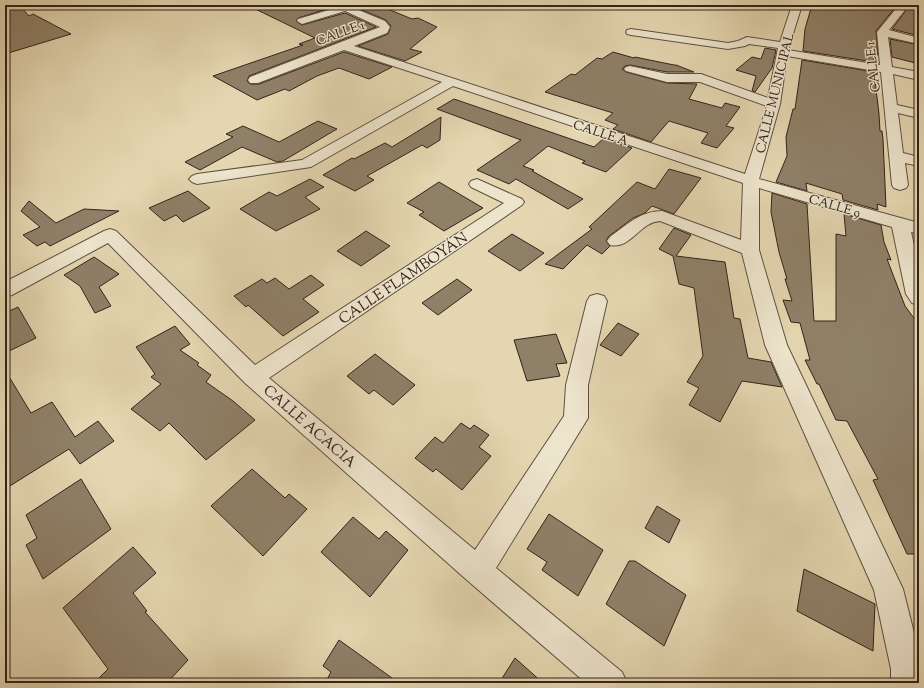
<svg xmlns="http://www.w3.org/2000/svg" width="924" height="688" viewBox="0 0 924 688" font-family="'Sorts Mill Goudy',serif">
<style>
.building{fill:#8f8068;stroke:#33231a}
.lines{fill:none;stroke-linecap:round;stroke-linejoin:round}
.minor-casing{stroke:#5f5040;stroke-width:2}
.minor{fill:#ede4cc;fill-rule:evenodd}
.labels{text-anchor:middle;stroke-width:3;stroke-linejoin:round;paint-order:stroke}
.far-street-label{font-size:13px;fill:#33231a;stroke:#ede4cc}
.street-label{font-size:15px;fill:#33231a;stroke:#ede4cc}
</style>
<rect width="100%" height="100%" fill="#e4d6b0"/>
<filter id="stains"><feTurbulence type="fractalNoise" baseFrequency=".005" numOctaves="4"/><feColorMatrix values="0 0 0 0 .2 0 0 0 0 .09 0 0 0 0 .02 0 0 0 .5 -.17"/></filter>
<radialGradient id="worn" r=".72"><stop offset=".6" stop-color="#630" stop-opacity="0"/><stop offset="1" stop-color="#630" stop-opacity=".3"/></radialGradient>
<!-- building -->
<path class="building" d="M5,5H19L29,16L33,14L71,34L5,54Z
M247,5H332L333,7L298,18L296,21L302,25L345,13L376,27L249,76L247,81L250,84H259L344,52L392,67L369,79L339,68L317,76L289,91L285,89L257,100L213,76L303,45L299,44L315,38Z
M350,5H378L412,19L418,18L437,27L410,49L422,52L405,61L358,46L388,34L391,26L386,20Z
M812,5H897L876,31L878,55L873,54L874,62L803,51L805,29Z
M910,5H919V36L892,29Z
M890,39L919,45V64L892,57Z
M765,48L776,50L772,68L755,92L752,91L756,76L736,70L752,57L761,59Z
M613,52L634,58L635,57L674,65H676L694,72H667L630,65L625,66L622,69L626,72L667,83L697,84L689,99L722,108L725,103L740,107L726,126L734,128L717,148L701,143L708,133L669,121L651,142L613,129L618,125L605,120L613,113L545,92L571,74L575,75L597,58L602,59Z
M802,60L874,72L879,114L880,131H882L883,139L886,207L877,204L878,210L843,200L842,194L806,183L807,191L776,182L787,156L786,137L793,109H795Z
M454,99L594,147L604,138L632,148L606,172L582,163L585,161L548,146L523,166L534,170L532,171L583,199L568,209L516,179L509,184L477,170L521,140L437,109Z
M441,117L440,140L427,148L422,145L367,176L374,180L355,191L323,175L352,158L354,159L385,143L392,147Z
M318,121L337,129L283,161L277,162L242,147L200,170L185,162L233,137L226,134L243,126L279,142Z
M669,169L701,178L674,214L652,206L645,213L633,218L609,236L606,241L610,246L602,254L587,245L563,269L545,264L592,229L589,227L637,182L655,189Z
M310,179L324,187L305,197L320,209L276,231L240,209L269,192L277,196Z
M439,182L483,208L444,231L419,215L424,212L407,203Z
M188,191L210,208L183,222L176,215L164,221L149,208Z
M772,193L807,204L814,321H836V234L846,236L844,214L881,225L884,242L891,260L887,259L905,306L919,325V554H907L873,480L878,479L847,421L836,420L819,384H817L805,360H810L800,323L791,322L783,300L792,301L785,279H787L779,252L771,212Z
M29,201L56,223L84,209L119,211L50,246L45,242L37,246L23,235L40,227L21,211Z
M674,228L691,235L676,256L725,262L734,318L740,319L748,358L771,362L782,387L742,381L720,422L689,405L699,388L687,382L703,356L694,288L679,284L673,256L659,249Z
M366,231L390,246L361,266L337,251Z
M512,234L544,253L520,271L488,251Z
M94,257L119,274L99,287L111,306L95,313L80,286L64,275Z
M311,275L324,285L303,299L319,312L283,336L248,305L246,307L234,296L262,279L267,283L275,278L289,289Z
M457,279L472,290L438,315L422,303Z
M18,307L36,338L5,353V313Z
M618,323L639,334L621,356L600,345Z
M175,326L190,344L180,350L199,363L197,365L211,375L206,382L233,401L255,420L206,460L169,423L160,431L131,409L161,384L151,377L155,374L136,347Z
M556,334L567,363L556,364L560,376L527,381L514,340Z
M375,354L415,385L393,405L374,390L369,394L347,376Z
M5,370L31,413L52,402L75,437L98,421L114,441L80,464L69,449L5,489Z
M461,423L470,429L474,425L489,435L479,447L491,456L462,490L436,469L433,472L415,458L435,437L443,443Z
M252,469L285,498L289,494L307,509L263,556L211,506Z
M81,479L111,529L43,579L26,545L37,538L26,515Z
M657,506L680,520L669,543L645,528Z
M549,514L603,550L578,596L542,570L547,562L527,549Z
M353,517L379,539L386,531L408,550L370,597L321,552Z
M133,547L156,573L133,593L147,611L145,612L188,660L167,683H94L108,669L63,608Z
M629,561H635L686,595L664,646L606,604Z
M804,569L875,604L873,651L797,611Z
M339,640L399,683H325L331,672L323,666Z
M515,658L543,683H499Z"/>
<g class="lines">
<!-- minor casing -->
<g class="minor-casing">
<path id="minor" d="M333,5L349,6L385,21L390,27L387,33L354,46L745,174L767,106L700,82H667L626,71L624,69L626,67L630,66L667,74H701L768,98L778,48L749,44L745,46L728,49L631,35L627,34L626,32L627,30L631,29L728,43L738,41L747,37L780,42L792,5H802L788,50L880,65L877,32L899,5H909L889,30L919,38V44L888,37L892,67L919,72V80L893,74L897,105L919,110V118L898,113L903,153L919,157V166L905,163L908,185L906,188L900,190L894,188L892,185L881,72L787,56L780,104L759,179L919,223V234L911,232L919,267V305L912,303L906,294L892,227L759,188V250L787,345L903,589L919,653V683H891V669L874,590L765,345L742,253L660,221C640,222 630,250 610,245L607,241L610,237C626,225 641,211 662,211L741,240L743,183L453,86L311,167L197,184L192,182L189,179L192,176L197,174L302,160L442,82L344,50L258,83H250L248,80L250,77L380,27L345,11L302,24L297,21L298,19L336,8Z
M477,179L522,199L524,202L522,205L269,378L475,550L564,416L566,385L587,301L590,296L597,294L604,296L607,301L588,385V418L496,568L622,672L627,683H586L468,581L245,383L108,243L12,295L5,297V282L104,231L110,229L116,231L255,365L504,203L471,187L469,184L471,181Z"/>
</g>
<!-- minor -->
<use href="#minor" class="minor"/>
</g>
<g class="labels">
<!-- far-street labels -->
<g class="far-street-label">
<text transform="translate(340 32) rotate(-20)" y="5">CALLE 1</text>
<text transform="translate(872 67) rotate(-97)" y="5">CALLE 1</text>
<text transform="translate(774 93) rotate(-76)" y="5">CALLE MUNICIPAL</text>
<text transform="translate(601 132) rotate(18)" y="5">CALLE A</text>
<text transform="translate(835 205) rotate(16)" y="5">CALLE 9</text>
</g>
<!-- street labels -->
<g class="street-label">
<text transform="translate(403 278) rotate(-34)" y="5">CALLE FLAMBOYÁN</text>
<text transform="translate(310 426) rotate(41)" y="5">CALLE ACACIA</text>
</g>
</g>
<!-- margin -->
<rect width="924" height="688" fill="none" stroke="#e4d6b0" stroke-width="20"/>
<rect x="6" y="6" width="912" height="676" fill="none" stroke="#33231a" stroke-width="2"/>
<rect x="10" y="10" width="904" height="668" fill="none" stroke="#33231a"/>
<rect width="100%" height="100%" filter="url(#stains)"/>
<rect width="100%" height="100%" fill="url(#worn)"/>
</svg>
